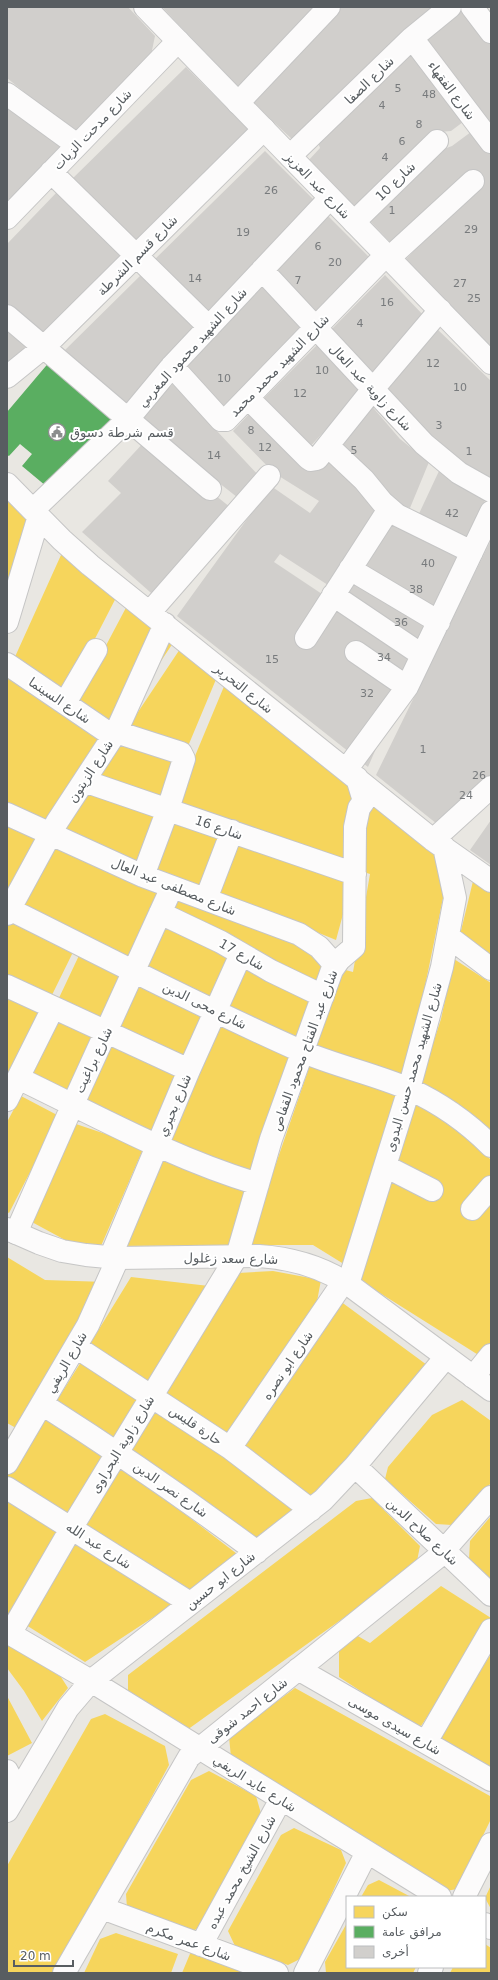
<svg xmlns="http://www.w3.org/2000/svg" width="498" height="1980" viewBox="0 0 498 1980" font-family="'DejaVu Sans','Noto Sans Arabic',sans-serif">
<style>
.homes{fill:#f6d55c}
.public{fill:#5aae61}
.building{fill:#d1cfcc}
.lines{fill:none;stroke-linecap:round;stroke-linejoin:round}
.street-casing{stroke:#c5c5c5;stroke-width:24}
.secondary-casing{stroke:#c6c6c6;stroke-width:24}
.street{stroke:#fcfbfb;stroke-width:22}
.secondary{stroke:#fcfbfb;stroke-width:22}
.labels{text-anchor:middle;stroke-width:4;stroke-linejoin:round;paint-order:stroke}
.number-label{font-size:11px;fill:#787b7d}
.street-label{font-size:13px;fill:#585d61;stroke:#fff}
.poi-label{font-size:13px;fill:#585d61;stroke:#fff;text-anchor:start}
</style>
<rect width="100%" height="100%" fill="#e9e7e2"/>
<!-- homes -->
<path class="homes" d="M7,497L45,537L7,615Z
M66,544L120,590L67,693L14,659Z
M129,602L173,643L115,730L75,704Z
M182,646L217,677L186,751L126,730Z
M7,672L107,741L45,830L7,810Z
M225,684L365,793L348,866L175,804Z
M120,738L182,760L163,805L100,783L97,772Z
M86,791L161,815L138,864L58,835Z
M371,798L450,864L406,1079L314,1046L338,968L353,972L370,874L360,871L362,816Z
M172,820L220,838L202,886L154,868Z
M7,824L43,841L7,894Z
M235,842L352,881L336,940L214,890Z
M51,846L161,887L130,966L17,903Z
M474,877L491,889V962L459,939Z
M175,889L312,945L328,965L321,987L166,912Z
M11,914L77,944L51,997L7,975V922Z
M162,921L236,957L212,1005L141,969Z
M83,947L127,973L105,1025L58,1000Z
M454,959L491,983V1140L419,1086L441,1019Z
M247,963L315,1001L303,1040L224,1009Z
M135,980L208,1016L186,1062L115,1027Z
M7,990L44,1008L7,1077Z
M55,1014L101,1035L71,1098L25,1077Z
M215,1025L292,1053L256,1174L166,1141Z
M110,1041L179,1072L151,1134L81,1105Z
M311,1062L403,1094L347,1266L313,1245H248Z
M21,1096L59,1116L9,1213L7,1212V1122Z
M414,1103L451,1121L491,1160V1344L480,1356L356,1278Z
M76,1124L144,1147L101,1246L67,1241L30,1221Z
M156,1155L247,1187L231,1245L120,1246Z
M7,1257L45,1280L106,1282L16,1428L7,1423Z
M273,1271L321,1280L315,1312L223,1442L163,1397L238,1273Z
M131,1277L209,1286L148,1385L88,1347Z
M340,1301L427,1365L343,1470L311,1497L240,1447Z
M81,1362L144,1402L116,1445L54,1405Z
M462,1400L491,1421V1483L452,1525L436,1524L385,1479L388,1467L432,1415Z
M155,1411L219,1448L296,1507L252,1542L131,1450Z
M45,1417L110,1459L69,1521L7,1481V1476Z
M121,1465L241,1557L189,1594L83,1526Z
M372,1498L420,1546L416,1566L187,1730L128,1692V1675L356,1501Z
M7,1501L60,1533L9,1618L7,1617Z
M491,1516V1579L469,1560L470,1541Z
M76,1542L172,1605L85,1662L26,1625Z
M441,1586L491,1618V1621L419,1729L339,1677V1648L356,1635L370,1643Z
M9,1644L61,1677L68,1688L42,1721L24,1691L7,1668V1647Z
M491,1654V1775L433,1744Z
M295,1688L490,1796L491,1819L457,1889L446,1891L231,1757L229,1737Z
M7,1696L32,1743L7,1756Z
M105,1714L165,1746L169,1765L56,1973H7V1866L91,1719Z
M209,1771L256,1796L262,1817L203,1925L190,1933L127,1908L126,1894L191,1780Z
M294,1828L341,1850L346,1863L302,1958L288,1965L235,1946L228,1931L281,1835Z
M379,1880L411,1897H361L368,1885Z
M491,1885V1909L485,1898Z
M347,1923V1967H416L413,1973H326L325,1962Z
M116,1933L178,1954L171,1973H84L100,1939Z
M485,1944L491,1948V1973H450L453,1967H485Z
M192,1949L251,1973H182Z"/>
<!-- public -->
<path class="public" d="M51,360L116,415L52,491L22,466L32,454L20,444L9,456L7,455V412Z"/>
<!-- building -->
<path class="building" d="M7,7H128L155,36L150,60L77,135L7,78Z
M162,7H318L241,90Z
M342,7H446L294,141L252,102Z
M467,7L491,37V132L424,42Z
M416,49L467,119L451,131L439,132L354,210L308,161L320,148L316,137Z
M186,67L253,134L138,250L70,181Z
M7,101L70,148L14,203L7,198Z
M475,129L491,151V352L406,259L482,185L394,246L366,217L444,149L452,146Z
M265,151L317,203L205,319L150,264Z
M57,192L125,259L46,339L7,307V244Z
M325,213L375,263L316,324L269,273Z
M142,274L197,331L129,411L62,353Z
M385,275L425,317L370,382L327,334Z
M261,286L308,333L223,419L179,371Z
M7,325L35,347L7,379Z
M436,328L491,381V482L438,455L378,393Z
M318,344L361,391L307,450L260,402Z
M173,384L260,477L242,501L138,419Z
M370,404L400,439L429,462L410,508L387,501L335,446Z
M253,410L300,458L329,454L383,508L331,587L280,554L274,562L325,596L297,639L312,648L338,604L416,657L368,767L177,616L271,486L310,513L319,501L274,473L233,431Z
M146,440L235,511L167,607L82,532L121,493L108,481Z
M439,471L487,496L466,543L416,520Z
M391,516L462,553L435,613L359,570Z
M491,540V785L452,836L376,775Z
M355,577L431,622L420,648L343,597Z
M491,820V865L470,850Z"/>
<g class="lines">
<!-- street casing -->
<g class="street-casing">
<path id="street" d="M472,7L491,32
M412,38L491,142
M7,94L77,145
M238,103L329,7
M290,156L412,38L450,7
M51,172L209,327
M7,218L178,41
M354,222L437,141
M389,258L473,181
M262,270L424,444L459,473L491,491
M7,316L210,489
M172,366L221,420H226L386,255
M7,377L44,347L264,129
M248,398L308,458L311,460L317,459L373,389L440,310
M328,446L364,480L382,502L397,515L472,552
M7,484L62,540L90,565L433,840L491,881
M33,510L128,419L172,366L330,198
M350,569L439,622
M333,595L422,655
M150,612L269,476
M7,622L39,516
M306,638L389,509
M356,652L407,687
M7,664L113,736
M65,703L96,650
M116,732L181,753L184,759L168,809L143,876
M346,770L407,687L491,512
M84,781L355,874
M7,814L143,876L299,934L319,947L335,965
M433,840L491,787
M206,899L232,831
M7,908C104,956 201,1007 301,1051C336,1066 374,1074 409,1089C440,1103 467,1122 491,1146
M160,913L221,942L271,971L323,996
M7,914L57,822L116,732L165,624
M449,937L491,969
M7,986L189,1070
M18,1078C97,1116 174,1159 258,1184
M7,1100L53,1008
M385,1166L432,1190
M472,1209L491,1187
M16,1233L73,1104L172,887
M110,1258L189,1070L241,954
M348,1284L409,1089L442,967L455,898L444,847
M76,1347L230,1448L311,1510
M473,1377L491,1355
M42,1404C116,1451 187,1500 257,1552
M230,1448L344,1281
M7,1463L88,1325L118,1258
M355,1466L491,1595
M7,1488L190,1603
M7,1632L91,1681L440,1897
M10,1634L72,1527L237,1256L271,1139L332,970L339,960L354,947L355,827L359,808L364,801L357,778
M298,1669L491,1780
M426,1742L491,1630
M7,1771L18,1792
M7,1811L68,1708L91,1681L323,1500L355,1466L446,1357
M464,1897L491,1844
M102,1908L277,1973
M485,1924L491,1928
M201,1945L281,1799
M64,1973L189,1757L438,1557L491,1497
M305,1973L367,1852
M429,1973L432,1967"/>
</g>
<!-- secondary casing -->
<g class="secondary-casing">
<path id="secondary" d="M145,7L491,363
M7,1229L39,1243L62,1251L86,1255L118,1258L259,1256C291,1258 320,1266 348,1284L491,1390"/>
</g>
<!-- street -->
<use href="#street" class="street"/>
<!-- secondary -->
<use href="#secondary" class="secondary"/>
</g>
<!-- icons -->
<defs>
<g id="civic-ring" transform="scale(0.9)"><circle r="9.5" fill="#fff" stroke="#8b8d8e" stroke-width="1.5"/><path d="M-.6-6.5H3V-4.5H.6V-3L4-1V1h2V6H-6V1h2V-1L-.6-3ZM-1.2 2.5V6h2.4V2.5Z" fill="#8b8d8e"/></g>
</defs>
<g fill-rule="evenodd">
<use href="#civic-ring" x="57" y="432"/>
</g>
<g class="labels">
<!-- number labels -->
<g class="number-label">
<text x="398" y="92">5</text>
<text x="429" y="98">48</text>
<text x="382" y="109">4</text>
<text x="419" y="128">8</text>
<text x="402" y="145">6</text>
<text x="385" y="161">4</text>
<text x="271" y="194">26</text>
<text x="392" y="214">1</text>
<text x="471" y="233">29</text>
<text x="243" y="236">19</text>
<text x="318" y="250">6</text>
<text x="335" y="266">20</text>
<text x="195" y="282">14</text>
<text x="298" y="284">7</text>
<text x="460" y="287">27</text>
<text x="474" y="302">25</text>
<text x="387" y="306">16</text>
<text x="360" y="327">4</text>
<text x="433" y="367">12</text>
<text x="322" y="374">10</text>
<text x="224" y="382">10</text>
<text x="460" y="391">10</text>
<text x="300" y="397">12</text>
<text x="439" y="429">3</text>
<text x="251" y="434">8</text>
<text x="265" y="451">12</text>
<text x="354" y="454">5</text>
<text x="469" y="455">1</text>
<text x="214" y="459">14</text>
<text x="452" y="517">42</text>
<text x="428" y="567">40</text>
<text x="416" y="593">38</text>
<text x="401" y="626">36</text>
<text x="384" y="661">34</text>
<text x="272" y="663">15</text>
<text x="367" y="697">32</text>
<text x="423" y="753">1</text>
<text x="479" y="779">26</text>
<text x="466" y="799">24</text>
</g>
<!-- street labels -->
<g class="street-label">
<text transform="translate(369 80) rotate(-44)" y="5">شارع الصفا</text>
<text transform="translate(452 90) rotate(53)" y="5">شارع الفقهاء</text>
<text transform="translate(92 129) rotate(-46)" y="5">شارع مدحت الزيات</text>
<text transform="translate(395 181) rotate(-44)" y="5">شارع 10</text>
<text transform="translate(318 185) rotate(46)" y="5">شارع عبد العزيز</text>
<text transform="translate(137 255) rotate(-45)" y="5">شارع قسم الشرطة</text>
<text transform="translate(192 347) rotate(-48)" y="5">شارع الشهيد محمود المغربي</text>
<text transform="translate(279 365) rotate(-46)" y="5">شارع الشهيد محمد محمد</text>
<text transform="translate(371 387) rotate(47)" y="5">شارع زاوية عبد العال</text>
<text transform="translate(244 688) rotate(39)" y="5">شارع التحرير</text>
<text transform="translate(60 700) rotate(34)" y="5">شارع السينما</text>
<text transform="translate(90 771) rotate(-57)" y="5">شارع الزيتون</text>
<text transform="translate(219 827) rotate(19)" y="5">شارع 16</text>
<text transform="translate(174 886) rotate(22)" y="5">شارع مصطفى عبد العال</text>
<text transform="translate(242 954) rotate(30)" y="5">شارع 17</text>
<text transform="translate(205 1005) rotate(26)" y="5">شارع محى الدين</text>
<text transform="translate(304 1050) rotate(-70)" y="5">شارع عبد الفتاح محمود القفاص</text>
<text transform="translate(93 1060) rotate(-65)" y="5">شارع براغيت</text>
<text transform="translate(413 1067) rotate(-74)" y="5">شارع الشهيد محمد حسن البدوى</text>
<text transform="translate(174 1105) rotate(-67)" y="5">شارع بحيري</text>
<text transform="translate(231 1258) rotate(1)" y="5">شارع سعد زغلول</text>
<text transform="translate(66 1362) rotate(-60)" y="5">شارع الريفي</text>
<text transform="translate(287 1365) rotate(-56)" y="5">شارع ابو نصره</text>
<text transform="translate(196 1425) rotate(34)" y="5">حارة قليس</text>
<text transform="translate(122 1444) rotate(-59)" y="5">شارع زاوية البحراوى</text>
<text transform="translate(171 1489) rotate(35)" y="5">شارع نصر الدين</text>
<text transform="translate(423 1531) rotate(43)" y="5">شارع صلاح الدين</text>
<text transform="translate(99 1545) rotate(33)" y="5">شارع عبد الله</text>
<text transform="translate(220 1580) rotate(-38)" y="5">شارع ابو حسين</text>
<text transform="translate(247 1710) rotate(-38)" y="5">شارع احمد شوقى</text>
<text transform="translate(395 1725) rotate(30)" y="5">شارع سيدى موسى</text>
<text transform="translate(255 1783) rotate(32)" y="5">شارع عايد الريفي</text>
<text transform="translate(241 1872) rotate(-61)" y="5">شارع الشيخ محمد عبده</text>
<text transform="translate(189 1941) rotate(20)" y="5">شارع عمر مكرم</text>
</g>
<!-- poi labels -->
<g class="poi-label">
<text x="70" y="437">قسم شرطة دسوق</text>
</g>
</g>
<!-- border -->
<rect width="498" height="1980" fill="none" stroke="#585d61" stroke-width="16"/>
<!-- legend -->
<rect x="346" y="1896" width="140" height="72" fill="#ffffff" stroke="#bcbec0"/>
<rect x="354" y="1906" width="20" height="12" fill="#f6d55c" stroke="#bcbec0"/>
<text x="382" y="1916" font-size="12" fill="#585d61">سكن</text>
<rect x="354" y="1926" width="20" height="12" fill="#5aae61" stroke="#bcbec0"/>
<text x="382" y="1936" font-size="12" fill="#585d61">مرافق عامة</text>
<rect x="354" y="1946" width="20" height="12" fill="#d1cfcc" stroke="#bcbec0"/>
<text x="382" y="1956" font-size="12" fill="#585d61">أخرى</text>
<!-- scale -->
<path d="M14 1960v6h59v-6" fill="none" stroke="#585d61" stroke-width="2"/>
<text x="20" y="1960" font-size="12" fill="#585d61" stroke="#ffffff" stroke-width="3" paint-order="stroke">20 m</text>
</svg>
